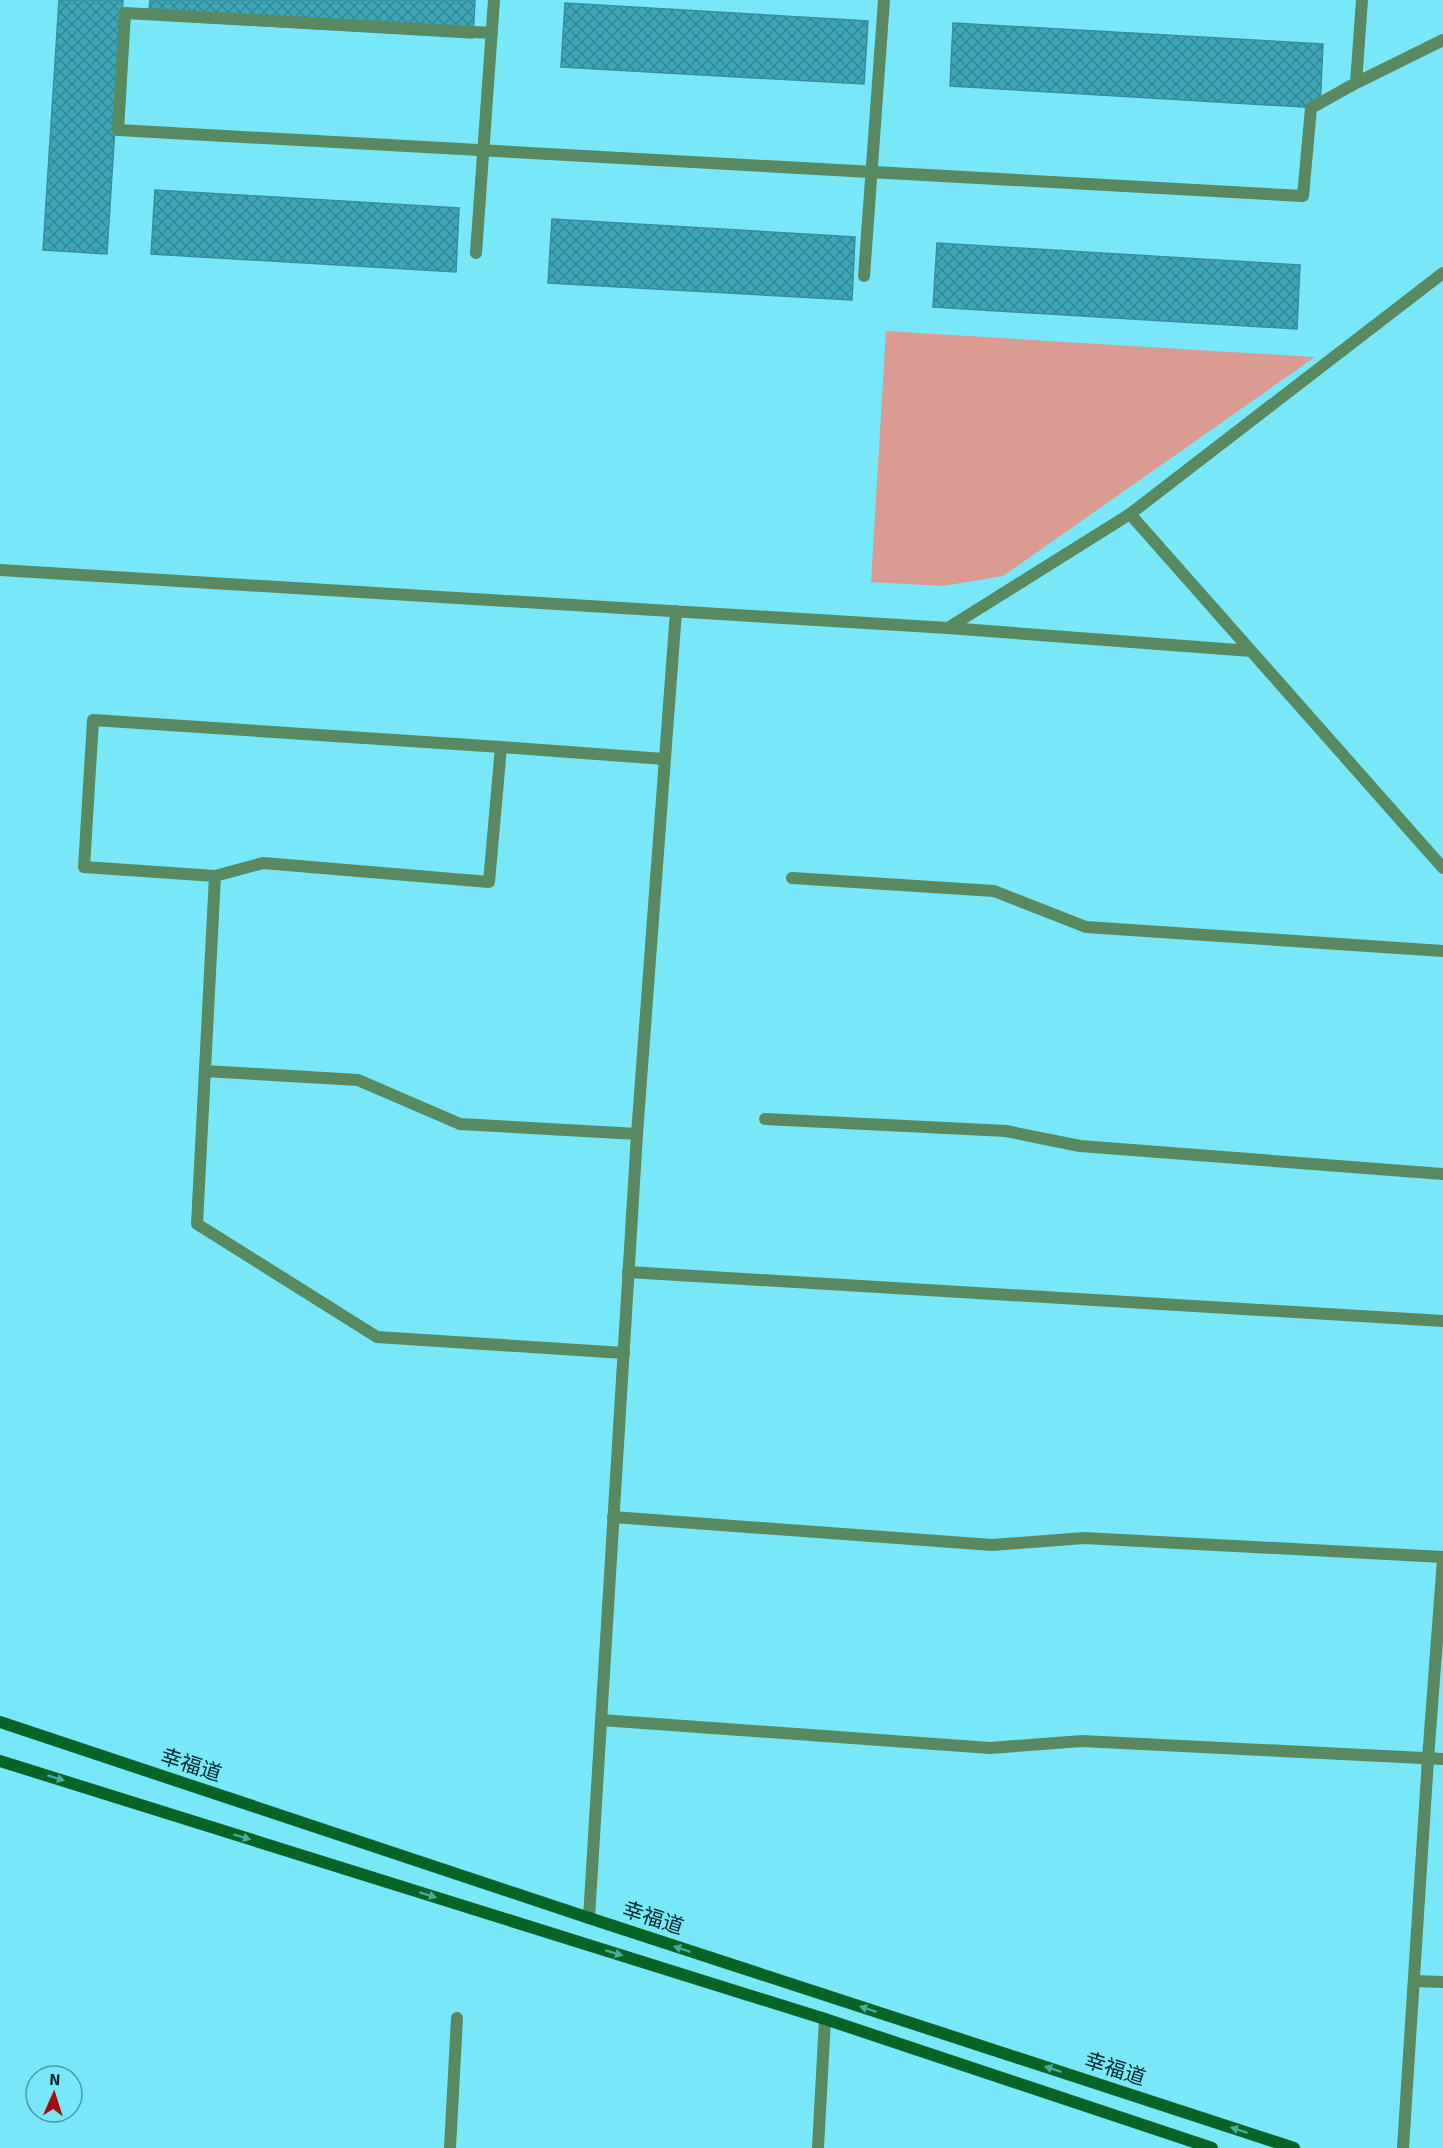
<svg xmlns="http://www.w3.org/2000/svg" width="1443" height="2148" viewBox="0 0 1443 2148" font-family="Signika,'Noto Sans SC',sans-serif">
<style>
.garden{fill:#d99b92}
.building{fill:url(#building-cross-hatch);stroke:#388f9b;stroke-width:1.5}
.lines{fill:none;stroke-linecap:round;stroke-linejoin:round}
.lane{stroke:#598960;stroke-width:12}
.street{stroke:#598960;stroke-width:12}
.secondary{stroke:#086326;stroke-width:12}
.oneway{fill:#46ac9a}
.labels{text-anchor:middle;stroke-width:4.5;stroke-linejoin:round;paint-order:stroke}
.street-label{font-size:21px;fill:#01272c;stroke:#78e8f8}
</style>
<defs>
<pattern id="building-cross-hatch" width="8" height="8" patternUnits="userSpaceOnUse" patternTransform="scale(1.5)"><rect width="8" height="8" fill="#3ea7b6"/><path d="M0 0l8 8M0 8l8-8" fill="none" stroke="#328894"/></pattern>
</defs>
<rect width="100%" height="100%" fill="#78e8f8"/>
<!-- garden -->
<path class="garden" d="M886,331L1315,357L1003,576L943,586L871,582Z"/>
<!-- building -->
<path class="building" d="M59,0H123L107,254L43,250Z
M150,0H475L473,38L148,19Z
M565,3L868,21L864,84L561,67Z
M953,23L1323,44L1320,108L950,86Z
M155,190L459,208L456,272L151,254Z
M552,219L855,237L852,300L548,283Z
M937,243L1300,265L1297,329L933,307Z"/>
<g class="lines">
<!-- lane -->
<path class="lane" d="M492,33L125,13L118,130L1303,196L1311,108L1356,83L1362,0
M1356,83L1443,40
M476,253L494,0
M864,276L884,0
M215,876L84,867L93,720L501,747
M792,878L994,891L1086,927L1443,951
M205,1071L358,1080L460,1124L637,1134
M765,1119L1006,1131L1080,1146L1443,1174
M628,1272L1443,1321
M624,1353L377,1337L197,1224L215,876L263,863L489,882L501,747L664,759
M613,1517L992,1545L1084,1538L1443,1557
M601,1720L990,1748L1082,1741L1443,1759
M1414,1981L1443,1982
M450,2148L457,2018"/>
<!-- street -->
<path class="street" d="M1130,514L1443,868
M0,570L948,628L1130,514L1443,273
M948,628L1251,651
M589,1918L637,1134L676,611
M818,2148L825,2019
M1403,2148L1428,1759L1443,1560"/>
<!-- secondary -->
<path class="secondary" d="M0,1722L589,1918L1294,2148
M0,1761L825,2019L1212,2148"/>
</g>
<!-- one-way arrows -->
<defs><path id="oneway-solid" d="M-6-.8H1V-3.2L6.5 0L1 3.2V.8H-6Z" transform="scale(1.5)"/></defs>
<g class="oneway">
<use href="#oneway-solid" transform="translate(56 1778) rotate(17)"/>
<use href="#oneway-solid" transform="translate(242 1837) rotate(17)"/>
<use href="#oneway-solid" transform="translate(428 1895) rotate(17)"/>
<use href="#oneway-solid" transform="translate(682 1949) rotate(-162)"/>
<use href="#oneway-solid" transform="translate(614 1953) rotate(17)"/>
<use href="#oneway-solid" transform="translate(868 2009) rotate(-162)"/>
<use href="#oneway-solid" transform="translate(1053 2069) rotate(-162)"/>
<use href="#oneway-solid" transform="translate(1239 2130) rotate(-162)"/>
</g>
<g class="labels">
<!-- street labels -->
<g class="street-label">
<text transform="translate(191 1765) rotate(18)" y="7">幸福道</text>
<text transform="translate(653 1918) rotate(18)" y="7">幸福道</text>
<text transform="translate(1115 2069) rotate(18)" y="7">幸福道</text>
</g>
</g>
<!-- north arrow -->
<g transform="translate(54 2094) rotate(3)"><circle r="28" fill="#78e8f8" stroke="#489ba6" stroke-width="1.5"/>
<path d="M0-4.5L10 22L0 15L-10 22Z" fill="#a40d0f"/>
<text y="-9" font-size="16" font-weight="bold" text-anchor="middle" fill="#01272c">N</text>
</g>
</svg>
